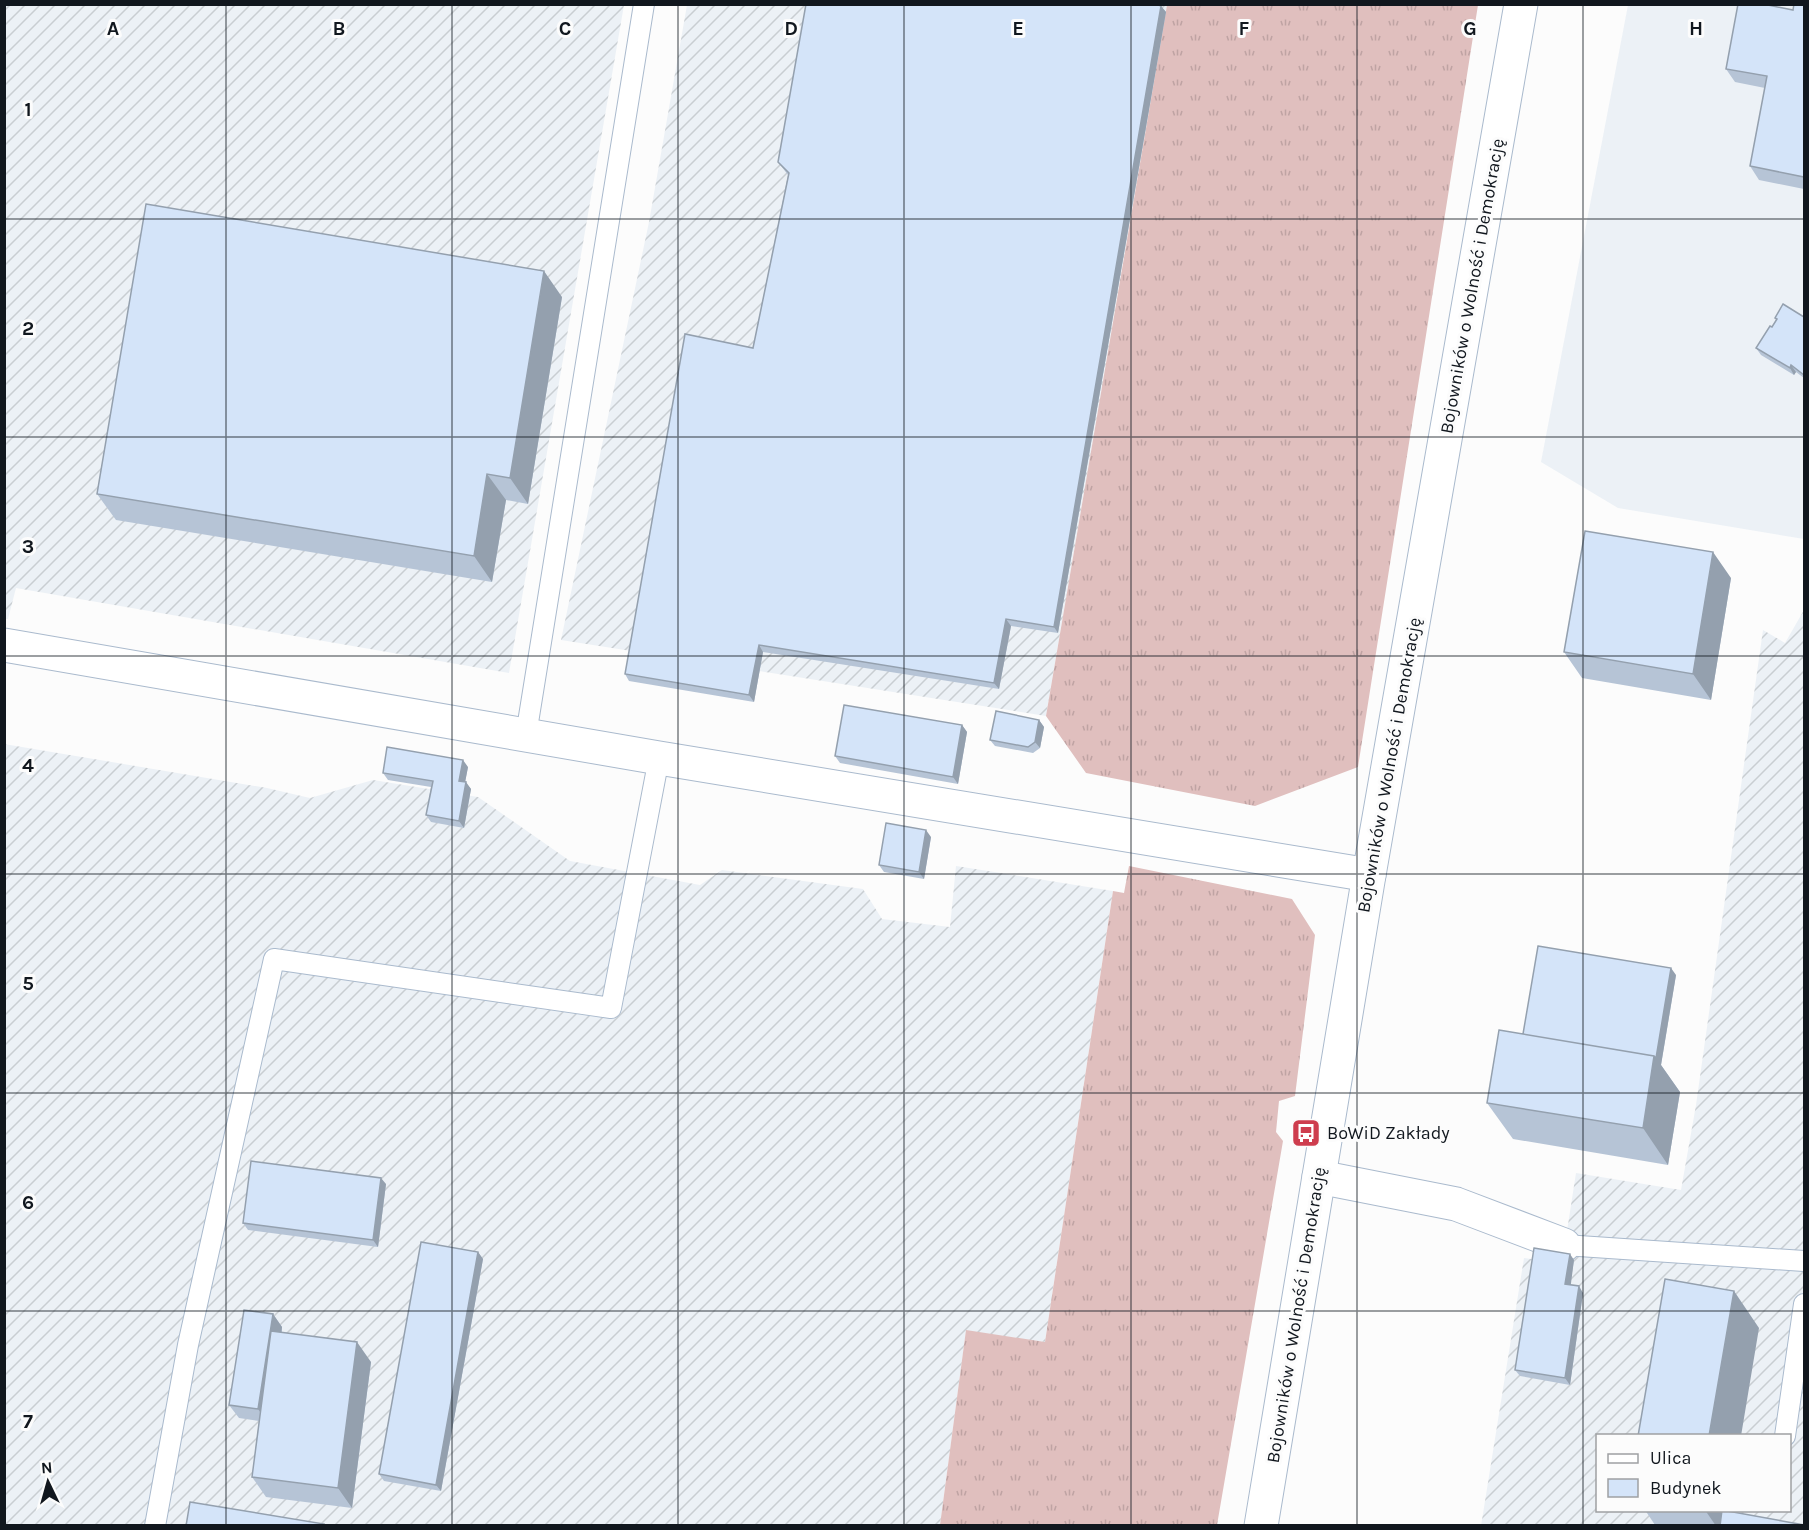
<svg xmlns="http://www.w3.org/2000/svg" width="1809" height="1530" viewBox="0 0 1809 1530" font-family="Karla,sans-serif">
<style>
.built{fill:#ecf1f6}
.industrial{fill:url(#industrial-furrows);fill-rule:evenodd}
.grass{fill:url(#grass-tufts)}
.lines{fill:none;stroke-linecap:round;stroke-linejoin:round}
.service-casing{stroke:#aabacd;stroke-width:22}
.minor-casing{stroke:#aabacd;stroke-width:35}
.secondary-casing{stroke:#aabacd;stroke-width:35}
.service{stroke:#fff;stroke-width:20}
.minor{stroke:#fff;stroke-width:33}
.secondary{stroke:#fff;stroke-width:33}
.wall{fill:#b6c4d6}
.shaded-wall{fill:#94a0ae}
.building{fill:#d4e4f9;stroke:#94a0ae;stroke-width:1.5}
.grid{fill:none;stroke:#11171e;stroke-width:1.5;stroke-opacity:0.55}
.labels{text-anchor:middle;stroke-width:6;stroke-linejoin:round;paint-order:stroke}
.street-label{font-size:18px;fill:#11171e;stroke:#fcfcfc}
.poi-label{font-size:18px;fill:#11171e;stroke:#fcfcfc;text-anchor:start}
.grid-label{font-size:20px;text-anchor:middle;font-weight:bold;fill:#11171e;stroke:#fcfcfc;stroke-width:6;stroke-linejoin:round;paint-order:stroke}
</style>
<defs>
<pattern id="industrial-furrows" width="10" height="10" patternUnits="userSpaceOnUse" patternTransform="scale(1.5)"><rect width="10" height="10" fill="#ecf1f6"/><path d="M-1 1l2-2M0 10L10 0M9 11l2-2" fill="none" stroke="#c9ced2"/></pattern>
<pattern id="grass-tufts" width="24" height="20" patternUnits="userSpaceOnUse" patternTransform="scale(1.5)"><rect width="24" height="20" fill="#e0bfbe"/><path d="M3 7l-1-3M5 7V3M7 7l1-3M15 17l-1-3M17 17v-4M19 17l1-3" fill="none" stroke="#bfa3a3"/></pattern>
</defs>
<rect width="100%" height="100%" fill="#fcfcfc"/>
<!-- built -->
<path class="built" d="M1628,5H1804V539L1618,508L1541,462Z"/>
<!-- industrial -->
<path class="industrial" d="M5,5H624L509,673L16,588L8,619H5Z
M687,5H1167L1046,716L561,640L649,222Z
M1804,610V1525L1481,1526L1524,1258L1562,1263L1576,1173L1681,1190L1696,1105L1763,630L1785,643ZM1598,1436H1790V1510H1598Z
M4,744L267,788L310,798L373,780L478,797L570,861L700,885L722,870L863,889L882,919L950,927L956,866L1113,891L1045,1342L966,1331L940,1525H5Z"/>
<!-- grass -->
<path class="grass" d="M1167,5H1478L1358,767L1255,806L1086,773L1046,716Z
M1129,866L1292,899L1315,935L1295,1096L1279,1101L1276,1132L1283,1141L1217,1525H940L966,1330L1045,1342L1113,891L1124,893Z"/>
<g class="lines">
<!-- service casing -->
<g class="service-casing">
<path id="service" d="M526,735L644,4
M1564,1245L1804,1261
M1785,1436L1804,1304
M155,1526L188,1345L274,959L611,1008L659,758"/>
</g>
<!-- minor casing -->
<g class="minor-casing">
<path id="minor" d="M4,645L659,758L1369,875
M1319,1177L1456,1204L1564,1245"/>
</g>
<!-- secondary casing -->
<g class="secondary-casing">
<path id="secondary" d="M1261,1526L1369,875L1521,4"/>
</g>
<!-- service -->
<use href="#service" class="service"/>
<!-- minor -->
<use href="#minor" class="minor"/>
<!-- secondary -->
<use href="#secondary" class="secondary"/>
</g>
<!-- wall -->
<path class="wall" d="M1804,4V189L1759,180L1750,166L1765,88L1735,82L1726,69L1793,10Z
M1161,6L1166,12L1058,633L1011,626L999,689L763,652L754,702L629,681L625,674L753,348L788,175L778,162Z
M562,297L528,504L506,500L492,582L116,520L97,494Z
M1804,317V378L1796,372L1794,375L1761,355L1756,348L1772,327L1776,320L1775,318Z
M1731,578L1711,700L1582,678L1564,652Z
M1039,720L1044,727L1040,748L1033,753L995,746L990,740Z
M962,725L967,732L958,784L840,763L835,756Z
M468,767L465,782L471,789L464,828L431,822L426,815L431,787L388,780L383,773Z
M931,837L924,879L884,872L879,865Z
M1676,975L1661,1065L1680,1092L1668,1165L1513,1139L1487,1103L1523,1034Z
M386,1184L378,1247L248,1230L243,1223Z
M478,1252L483,1259L441,1491L384,1481L379,1474Z
M1574,1260L1570,1285L1583,1293L1570,1385L1520,1376L1515,1370Z
M273,1314L282,1327V1332L371,1362L352,1508L266,1497L252,1477L259,1421L239,1418L229,1405Z
M1645,1510H1728V1511L1804,1526H1657L1655,1525Z"/>
<!-- shaded-wall -->
<path class="shaded-wall" d="M1161,6L1166,12L1058,633L1054,627Z
M544,271L562,297L528,504L510,478Z
M1791,365L1796,372L1794,375L1790,368Z
M487,474L506,500L492,582L474,556Z
M1713,552L1731,578L1711,700L1693,674Z
M1006,619L1011,626L999,689L994,683Z
M759,645L763,652L754,702L749,695Z
M1039,720L1044,727L1040,748L1035,742Z
M962,725L967,732L958,784L953,777Z
M463,760L468,767L464,788L459,781Z
M466,782L471,789L464,828L459,821Z
M926,830L931,837L924,879L919,872Z
M1671,968L1676,975L1661,1065L1680,1092L1668,1165L1643,1128L1654,1056Z
M381,1178L386,1184L378,1247L373,1240Z
M478,1252L483,1259L441,1491L436,1485Z
M1570,1254L1574,1260L1570,1291L1565,1284Z
M1579,1286L1583,1293L1570,1385L1565,1378Z
M1734,1291L1759,1328L1741,1436H1709Z
M273,1314L282,1327L268,1423L258,1409Z
M357,1342L371,1362L352,1508L338,1488Z
M1705,1510H1728L1726,1526H1716Z"/>
<!-- building -->
<path class="building" d="M806,4H1156L1161,6L1054,627L1006,619L994,683L759,645L749,695L625,674L685,334L753,348L789,173L778,162Z
M1738,4H1763L1793,10L1794,4H1804V177L1750,166L1767,76L1726,69Z
M146,204L544,271L510,478L487,474L474,556L97,494Z
M1783,304L1804,317V375L1791,365L1790,368L1756,348L1770,326L1772,327L1777,319L1775,318Z
M1585,531L1713,552L1693,674L1564,652Z
M844,705L962,725L953,777L835,756Z
M996,711L1039,720L1035,742L1028,747L990,740Z
M387,747L463,760L459,781L466,782L459,821L426,815L433,781L383,773Z
M886,823L926,830L919,872L879,865Z
M1538,946L1671,968L1656,1058L1654,1056L1523,1034Z
M1499,1030L1654,1056L1643,1128L1487,1103Z
M251,1161L381,1178L373,1240L243,1223Z
M421,1242L478,1252L436,1485L379,1474Z
M1534,1248L1570,1254L1565,1284L1579,1286L1565,1378L1515,1370Z
M1665,1279L1734,1291L1709,1436H1638Z
M244,1310L273,1314L258,1409L229,1405Z
M271,1331L357,1342L338,1488L252,1477Z
M190,1502L324,1524L323,1526H186Z
M1722,1510L1804,1525V1526H1720Z"/>
<!-- grid -->
<path class="grid" d="M226,4V1526M452,4V1526M678,4V1526M904,4V1526M1131,4V1526M1357,4V1526M1583,4V1526M4,219H1804M4,437H1804M4,656H1804M4,874H1804M4,1093H1804M4,1311H1804"/>
<!-- icons -->
<defs>
<g id="bus-square" transform="scale(1.5)"><rect x="-9" y="-9" width="18" height="18" rx="4" fill="#ce3d4e" stroke="#fcfcfc"/><path d="M-5-6H5V4H4V6H2V4H-2V6H-4V4H-5ZM-3.5-4V0h7V-4ZM-3.5 1.2v1.5H-2V1.2ZM2 1.2v1.5H3.5V1.2Z" fill="#fff"/></g>
</defs>
<g fill-rule="evenodd">
<use href="#bus-square" x="1306" y="1133"/>
</g>
<g class="labels">
<!-- street labels -->
<g class="street-label">
<text transform="translate(1472 286) rotate(-80)" y="6">Bojowników o Wolność i Demokrację</text>
<text transform="translate(1389 765) rotate(-80)" y="6">Bojowników o Wolność i Demokrację</text>
<text transform="translate(1296 1315) rotate(-81)" y="6">Bojowników o Wolność i Demokrację</text>
</g>
<!-- poi labels -->
<g class="poi-label">
<text x="1327" y="1139">BoWiD Zakłady</text>
</g>
</g>
<g class="grid-label">
<text x="113" y="35">A</text>
<text x="339" y="35">B</text>
<text x="565" y="35">C</text>
<text x="791" y="35">D</text>
<text x="1018" y="35">E</text>
<text x="1244" y="35">F</text>
<text x="1470" y="35">G</text>
<text x="1696" y="35">H</text>
<text x="28" y="116">1</text>
<text x="28" y="335">2</text>
<text x="28" y="553">3</text>
<text x="28" y="772">4</text>
<text x="28" y="990">5</text>
<text x="28" y="1209">6</text>
<text x="28" y="1428">7</text>
</g>
<!-- border -->
<rect width="1809" height="1530" fill="none" stroke="#11171e" stroke-width="12"/>
<!-- legend -->
<rect x="1596" y="1434" width="195" height="78" fill="#fcfcfc" stroke="#9ea0a3" stroke-width="1.5"/>
<rect x="1608" y="1454" width="30" height="9" fill="#ffffff" stroke="#9ea0a3" stroke-width="1.5"/>
<text x="1650" y="1464" font-size="18" fill="#11171e">Ulica</text>
<rect x="1608" y="1479" width="30" height="18" fill="#d4e4f9" stroke="#9ea0a3" stroke-width="1.5"/>
<text x="1650" y="1494" font-size="18" fill="#11171e">Budynek</text>
<!-- north arrow -->
<g transform="translate(48 1482) rotate(355)" stroke="#fcfcfc" stroke-width="4.5" paint-order="stroke">
<path d="M0-4.5L10 22L0 15L-10 22Z" fill="#11171e"/>
<text y="-9" font-size="16" font-weight="bold" text-anchor="middle" fill="#11171e">N</text>
</g>
</svg>
